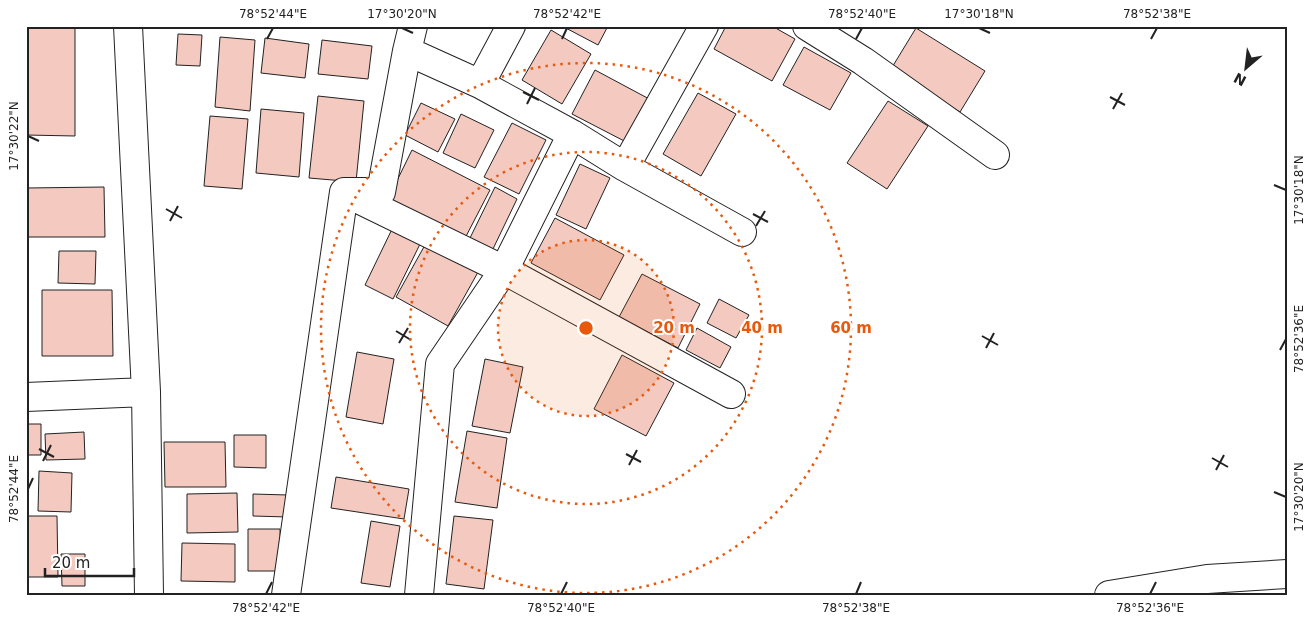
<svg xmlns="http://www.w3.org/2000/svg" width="1313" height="621" viewBox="0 0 1313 621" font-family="'DejaVu Sans',sans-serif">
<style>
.building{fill:#f3c9c0;stroke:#222}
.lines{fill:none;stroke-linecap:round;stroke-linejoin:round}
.minor-casing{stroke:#222;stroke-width:30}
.major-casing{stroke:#222;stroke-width:30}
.minor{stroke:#fff;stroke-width:28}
.major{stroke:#fff;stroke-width:28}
.ticks{fill:none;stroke:#222;stroke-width:2}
.ring{fill:none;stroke:#e8590c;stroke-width:2.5;stroke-dasharray:2.5 5}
.centre{fill:#e8590c;stroke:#fff;stroke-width:2.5}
.ring-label{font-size:15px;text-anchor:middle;font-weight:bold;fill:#e8590c;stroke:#fff;stroke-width:4;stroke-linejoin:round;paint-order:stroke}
.neatline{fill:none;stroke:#222;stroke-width:2}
.ticks-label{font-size:12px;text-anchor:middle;fill:#222}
</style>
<rect width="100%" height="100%" fill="#fff"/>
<!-- building -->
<path class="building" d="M26,26H75V136L26,135Z
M562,26H608L598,45Z
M726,26H772L795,39L772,81L714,49Z
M916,28L985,71L960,112L891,69Z
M551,30L591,54L562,104L522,80Z
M178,34L202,35L200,66L176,65Z
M220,37L255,40L250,111L215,107Z
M265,38L309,44L305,78L261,73Z
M322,40L372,46L368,79L318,74Z
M804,47L851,73L830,110L783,85Z
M595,70L653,101L630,144L572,114Z
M698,93L736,114L701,176L663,154Z
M318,96L364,101L356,182L309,178Z
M888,101L928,126L887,189L847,163Z
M421,103L455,119L438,152L405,135Z
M261,109L304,113L299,177L256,173Z
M461,114L494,130L475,168L443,153Z
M210,116L248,119L242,189L204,186Z
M512,123L546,140L519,194L484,177Z
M412,150L490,190L462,244L385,205Z
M580,164L610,178L586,229L556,215Z
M104,187L105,237H26V188Z
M495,187L517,199L492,251L469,240Z
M555,218L624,255L600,300L531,263Z
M394,225L423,238L393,299L365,285Z
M430,236L482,265L448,326L396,297Z
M59,251H96L95,284L58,283Z
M642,274L700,304L678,348L619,317Z
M42,290H112L113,356H42Z
M719,299L749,315L736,338L707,323Z
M697,328L731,347L720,368L686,350Z
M357,352L394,359L383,424L346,417Z
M622,355L674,383L646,436L594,409Z
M485,359L523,367L510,433L472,426Z
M26,424H41V455H26Z
M467,431L507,438L497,508L455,502Z
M84,432L85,459L46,460L45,434Z
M234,435H266V468L234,467Z
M164,442H225L226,487H165Z
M39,471L72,473L71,512L38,511Z
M336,477L409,489L404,519L331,508Z
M237,493L238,532L187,533V494Z
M253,494L288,495V517L253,516Z
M26,516H57L58,577H26Z
M454,516L493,520L484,589L446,584Z
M371,521L400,526L390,587L361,583Z
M248,529H280L281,571H248Z
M182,543L235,544V582L181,581Z
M61,554H85V586H62Z"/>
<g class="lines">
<!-- minor casing -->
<g class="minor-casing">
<path id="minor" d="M128,26L146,392L149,595
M807,26L863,61L995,155
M407,51L480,84L572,134L625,167L742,232
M480,84L511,26
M625,167L704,26
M350,195L504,270L731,394
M26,397L146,392
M286,595L344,192H381L407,51L413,26
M419,595L440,364L504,270L572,134"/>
</g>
<!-- major casing -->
<g class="major-casing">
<path id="major" d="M1109,595L1207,579L1287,574"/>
</g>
<!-- minor -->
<use href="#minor" class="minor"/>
<!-- major -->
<use href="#major" class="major"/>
</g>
<!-- ticks -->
<path class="ticks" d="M402,28L413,33M979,28L990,33M267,39L273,28M562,39L567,28M856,39L862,28M1151,39L1157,28M523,92L539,100M1110,97L1125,105M527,104L535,88M1113,109L1122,93M28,136L39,141M1274,185L1286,190M166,209L182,218M753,214L768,222M170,221L178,206M756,226L765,211M396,331L411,340M982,336L998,345M399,343L408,328M986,348L994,333M1280,350L1286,339M39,449L54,457M626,454L641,462M1212,458L1228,467M43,461L51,445M629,465L637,450M1216,470L1224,455M28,489L33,478M1274,492L1286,497M266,594L272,582M561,594L567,582M856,594L861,582M1150,594L1156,582"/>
<!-- distance rings -->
<circle cx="586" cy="328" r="88" fill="#e8590c" fill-opacity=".12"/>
<g class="ring">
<circle cx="586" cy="328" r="88"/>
<circle cx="586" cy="328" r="176"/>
<circle cx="586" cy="328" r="265"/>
</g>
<circle cx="586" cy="328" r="8" class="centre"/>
<g class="ring-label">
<text x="674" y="333">20 m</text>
<text x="762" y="333">40 m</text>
<text x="851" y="333">60 m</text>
</g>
<!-- border -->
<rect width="1313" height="621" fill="none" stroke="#ffffff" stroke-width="55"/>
<!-- north arrow -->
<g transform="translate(1246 68) rotate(208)" stroke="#ffffff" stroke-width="4" paint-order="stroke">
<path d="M0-4L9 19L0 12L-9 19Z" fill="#222222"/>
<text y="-8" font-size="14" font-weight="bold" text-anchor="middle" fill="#222222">N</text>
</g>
<!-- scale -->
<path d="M45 568v8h89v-8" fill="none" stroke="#222222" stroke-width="2.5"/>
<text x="52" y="568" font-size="15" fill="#222222" stroke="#ffffff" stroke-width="4" paint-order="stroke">20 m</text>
<rect x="28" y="28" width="1258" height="566" class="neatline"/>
<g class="ticks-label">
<text x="273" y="18">78°52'44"E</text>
<text x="402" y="18">17°30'20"N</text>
<text x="567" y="18">78°52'42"E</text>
<text x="862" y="18">78°52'40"E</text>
<text x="979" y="18">17°30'18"N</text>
<text x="1157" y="18">78°52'38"E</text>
<text transform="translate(14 136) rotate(-90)" y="4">17°30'22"N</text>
<text transform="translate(1299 190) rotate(-90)" y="4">17°30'18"N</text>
<text transform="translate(1299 339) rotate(-90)" y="4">78°52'36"E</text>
<text transform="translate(14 489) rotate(-90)" y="4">78°52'44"E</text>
<text transform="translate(1299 497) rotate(-90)" y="4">17°30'20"N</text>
<text x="266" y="612">78°52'42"E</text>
<text x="561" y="612">78°52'40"E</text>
<text x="856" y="612">78°52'38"E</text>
<text x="1150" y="612">78°52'36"E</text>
</g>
</svg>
